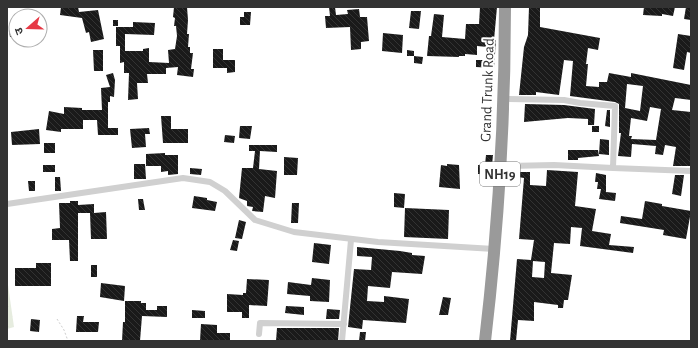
<svg xmlns="http://www.w3.org/2000/svg" width="698" height="348" viewBox="0 0 698 348" font-family="'Alegreya Sans','Noto Sans Devanagari',sans-serif">
<style>
.forest{fill:url(#forest-firs)}
.building{fill:url(#building-back-hatch);fill-rule:evenodd}
.lines{fill:none;stroke-linecap:round;stroke-linejoin:round}
.path{stroke:#cdcdcd;stroke-width:1;stroke-dasharray:2 2;stroke-linecap:butt}
.street{stroke:#d0d0d0;stroke-width:6}
.highway{stroke:#9a9a9a;stroke-width:12}
.labels{text-anchor:middle;stroke-width:4;stroke-linejoin:round;paint-order:stroke}
.shield{fill:#fff;stroke:#707070;stroke-width:1}
.shield-label{font-size:14px;font-weight:bold;fill:#333}
.street-label{font-size:15px;fill:#333;stroke:#fff}
</style>
<defs>
<pattern id="forest-firs" width="22" height="20" patternUnits="userSpaceOnUse"><rect width="22" height="20" fill="#e6ecdf"/><path d="M5 1l3.5 6h-7zM16 11l3.5 6h-7z" fill="#c6cbc0"/></pattern>
<pattern id="building-back-hatch" width="6" height="6" patternUnits="userSpaceOnUse"><rect width="6" height="6" fill="#1a1a1a"/><path d="M-1 5l2 2M0 0l6 6M5-1l2 2" fill="none" stroke="#333"/></pattern>
</defs>
<rect width="100%" height="100%" fill="#fff"/>
<!-- forest -->
<path class="forest" d="M7,278L14,327L7,329Z"/>
<!-- building -->
<path class="building" d="M61,7H78L79,12L98,10L104,39L91,42L89,32L86,33L82,18L60,15Z
M174,7H187L188,20L187,34H189L188,47H190V53H193L191,69H194L193,77L177,75L178,67L166,68V74H147L148,83H137L138,99L128,100L129,73H124V62L120,63V46H116V27H133V22L155,23L154,35L125,34V51H143V49L149,48V62L169,63L168,50L175,49L177,36L176,26H174L175,18L173,17Z
M329,7H335L336,15L348,14L347,10L359,9L360,17H367L369,41L361,42V49L351,50L350,27L326,28L325,16H330Z
M480,7H497L494,40H496L494,68L476,67V60H488V47L477,46V55L465,54V56H459V57L427,56L429,36H431L434,14L444,15L442,37L465,39L466,24H479Z
M529,7H540V27L600,38L598,50L588,48L586,64H588L586,86L599,87V82H607L609,73L631,77V73L691,85V100L675,98L672,110L691,112V166H673L676,147L665,145L663,155L655,154L656,146L632,144L631,157L618,156L621,133H619V104L615,102L570,96L573,61L564,60L559,95L536,92V95H519L524,47L528,35ZM627,84L643,86L640,111L625,108ZM650,107L661,109L656,140L631,139L632,136H629L631,118L647,121Z
M644,7H675L673,16L662,14V16L643,15Z
M686,7H691V20L684,19Z
M411,11H421L419,29L409,28Z
M244,12H251L250,25H240V17H244Z
M113,20H118V26H113Z
M16,29V37H10L9,30Z
M383,33L403,35L402,53L382,51Z
M678,34L691,36V53L687,52L684,70L673,68Z
M213,49H223V60H235V72L227,73V68H213Z
M93,50H103V71H94Z
M407,50L414,51V56H407Z
M414,56L423,57L422,64L414,63Z
M113,73L115,80L114,97L110,96V102H108V128H118V135H98L97,120H83V129H61V132L46,130L49,111L64,114V107L82,108V110H102L101,88L110,87L106,75Z
M525,104L564,105L595,109L594,125H588V119L568,118L524,122Z
M607,110H610V127L605,126Z
M161,116H171V129H188V143H163Z
M240,126H252L250,139L239,138Z
M592,126H599V132H592Z
M149,128L150,134H145L146,147L132,148L130,129Z
M39,129L40,144L12,145L11,132Z
M225,135L235,136L234,143L224,142Z
M600,139L609,140V155L599,154Z
M44,143H55V153H44Z
M249,145H277V152L260,151L259,169L277,171L275,198L265,196L263,212L252,211L253,207L247,206V201L239,198L242,168H253L255,151H249Z
M568,150H598L599,156L578,158V160H568Z
M165,153V155H178V174L168,175V171L161,172V166H146V154Z
M486,155H493L492,165H485Z
M284,157L298,158L297,175H284Z
M134,164H145L146,179H134Z
M447,164L459,165L460,189L439,187L441,165L447,166Z
M43,165H55V172H43Z
M478,165L487,166L486,174H478Z
M190,168L202,169L201,175L190,174Z
M547,170L578,172L575,206L596,209L592,231L611,234L609,245L634,247L633,253L580,246L582,228L571,227L570,244L554,243L551,273L572,275L568,300H564L563,308H558V305L534,302V321L518,320L516,341H510L517,259L531,260L534,240L519,239L524,178L518,177V172H530V185L546,186ZM533,261L545,262L544,278L532,277Z
M596,173L606,175V192L616,193L615,201L599,199L601,189H597L598,182H595Z
M675,175H684L681,196L672,194Z
M55,177H60L61,191H55Z
M28,181H35V191H29Z
M394,193L405,194L404,208L394,207Z
M194,196L207,198V200L217,202L215,211L192,208Z
M138,199H143L145,210H139Z
M70,201H78V205L94,204V213L106,212L107,239H91L90,213H93H78V261H70L69,240H52V229L60,228L59,203H70Z
M645,201L662,204V206L691,211L686,239L663,235L664,230L620,223L621,216L642,219Z
M292,203H299L298,223H291Z
M405,208L449,210L448,239L404,237Z
M239,220L246,222L242,239L235,238Z
M233,240L239,241L237,251L230,250Z
M314,243L331,245L329,264L312,262Z
M357,247L400,251L412,253V255L425,256L422,274L392,272L390,288L368,286L367,301L384,302V296L409,299L406,323L363,320L362,329L348,327L354,269L371,270L372,257L357,256Z
M36,263H51V286H15V268H36Z
M91,265H97V277H91Z
M312,278L330,280L329,302L310,301V296L287,294L288,282L311,285Z
M247,279L269,280L267,306L249,305V318H242V312H227V294L243,295V293H246Z
M101,283L125,286L124,301L100,297Z
M443,297L451,298L448,315H439Z
M125,301H141V303H146V310H157V306H167V317L142,316L140,341H122L123,322H125Z
M286,306L304,307V315L285,313Z
M327,309L340,310L339,319H326Z
M192,310L205,311V318H192Z
M77,316H84L83,322H99L98,332H76Z
M31,319L40,320L39,332L30,331Z
M201,324L217,325V333H230V341H200Z
M277,328H339L338,341H276Z
M360,332H366L365,341H359Z"/>
<g class="lines">
<!-- path -->
<path class="path" d="M57,319L64,330L68,341"/>
<!-- street -->
<path class="street" d="M509,99L564,100L580,103L615,106L613,168L691,171
M506,166L554,165L613,168
M7,204L183,178L210,182L225,191L255,220L294,232L378,242L494,249
M259,334L260,323L344,324
M342,341L351,240"/>
<!-- highway -->
<path class="highway" d="M485,341C498,230 505,119 505,7"/>
</g>
<g class="labels">
<!-- shield labels -->
<rect class="shield" x="480" y="162" width="40" height="24" rx="3"/>
<g class="shield-label">
<text x="500" y="179">NH19</text>
</g>
<!-- street labels -->
<g class="street-label">
<text transform="translate(487 90) rotate(-88)" y="5">Grand Trunk Road</text>
</g>
</g>
<!-- border -->
<rect width="698" height="348" fill="none" stroke="#333333" stroke-width="16"/>
<!-- north arrow -->
<g transform="translate(28 28) rotate(250)"><circle r="19" fill="#ffffff" stroke="#adadad"/>
<path d="M0-3L7 15L0 10L-7 15Z" fill="#e63946"/>
<text y="-6" font-size="11" font-weight="bold" text-anchor="middle" fill="#333333">उ</text>
</g>
</svg>
